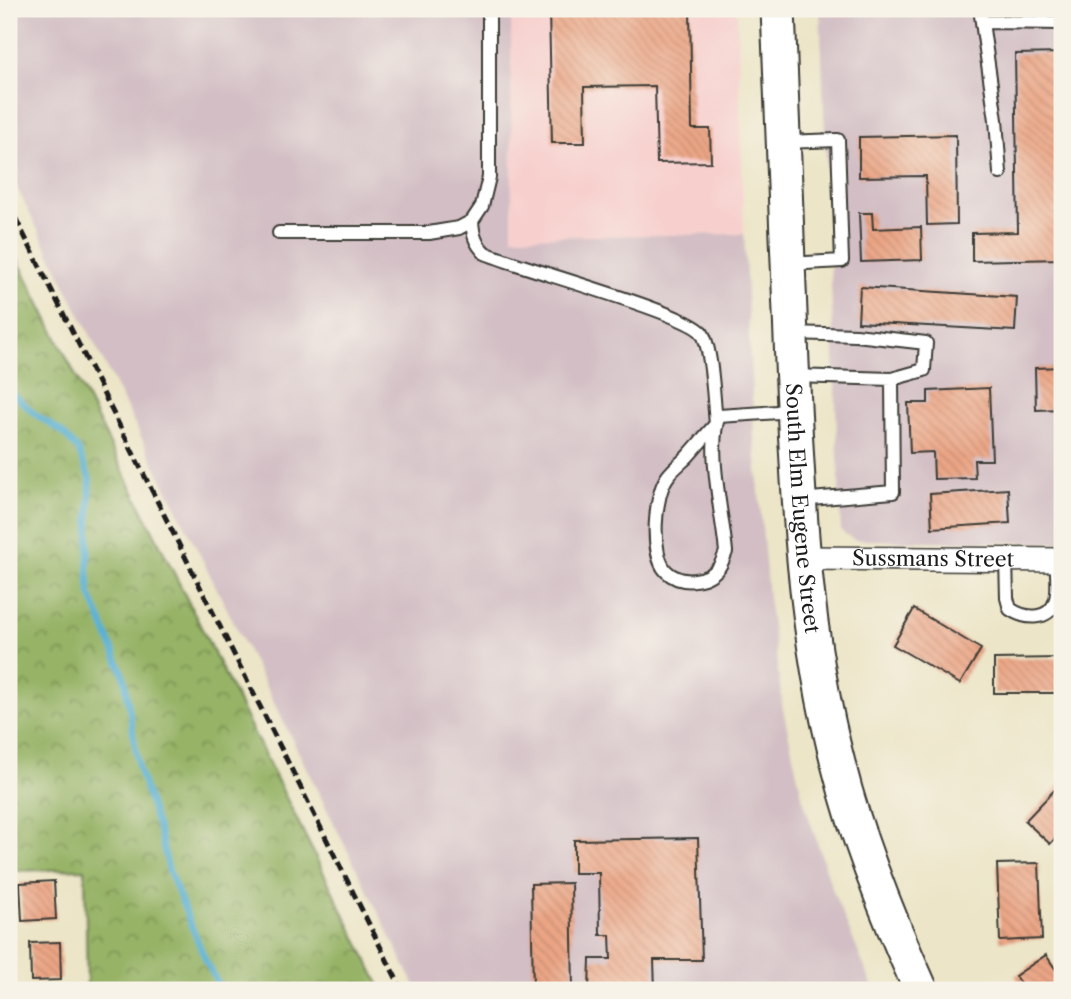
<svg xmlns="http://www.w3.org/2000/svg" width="1071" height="999" viewBox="0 0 1071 999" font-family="'Libre Caslon Text',serif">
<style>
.built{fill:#f7d0ce}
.industrial{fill:#d2bec4}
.forest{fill:url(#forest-crowns);stroke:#596841;stroke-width:2}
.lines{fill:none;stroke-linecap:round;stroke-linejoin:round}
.stream{stroke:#54afd1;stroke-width:6}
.building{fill:url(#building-back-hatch)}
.service-casing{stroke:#3b3a36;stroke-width:16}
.minor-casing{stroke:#3b3a36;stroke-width:26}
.secondary-casing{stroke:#3b3a36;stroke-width:37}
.service{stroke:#fff;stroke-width:12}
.minor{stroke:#fff;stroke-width:23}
.secondary{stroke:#fff;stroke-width:33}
.rail{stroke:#1c1c1c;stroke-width:5;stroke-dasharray:10 5;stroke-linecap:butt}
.labels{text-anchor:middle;stroke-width:6;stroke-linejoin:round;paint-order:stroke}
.street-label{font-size:21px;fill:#1c1c1c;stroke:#f7f3e8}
</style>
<defs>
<pattern id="forest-crowns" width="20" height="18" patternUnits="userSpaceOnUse" patternTransform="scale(1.75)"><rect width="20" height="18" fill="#96b366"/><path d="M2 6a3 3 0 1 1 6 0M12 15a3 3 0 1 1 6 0" fill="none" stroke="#7a9153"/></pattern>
<pattern id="building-back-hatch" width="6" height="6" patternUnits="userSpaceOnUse" patternTransform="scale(1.75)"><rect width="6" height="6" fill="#eba585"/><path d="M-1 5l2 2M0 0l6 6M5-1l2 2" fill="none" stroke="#c98d72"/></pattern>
</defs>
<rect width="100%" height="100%" fill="#f7f3e8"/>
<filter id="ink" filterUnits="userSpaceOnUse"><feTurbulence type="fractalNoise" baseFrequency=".0143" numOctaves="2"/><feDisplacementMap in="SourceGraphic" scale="14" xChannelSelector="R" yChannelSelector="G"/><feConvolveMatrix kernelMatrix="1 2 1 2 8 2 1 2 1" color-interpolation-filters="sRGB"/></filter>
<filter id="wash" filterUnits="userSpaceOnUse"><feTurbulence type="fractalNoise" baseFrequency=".00686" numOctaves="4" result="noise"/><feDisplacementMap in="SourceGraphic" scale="28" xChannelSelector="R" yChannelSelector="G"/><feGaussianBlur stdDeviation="1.57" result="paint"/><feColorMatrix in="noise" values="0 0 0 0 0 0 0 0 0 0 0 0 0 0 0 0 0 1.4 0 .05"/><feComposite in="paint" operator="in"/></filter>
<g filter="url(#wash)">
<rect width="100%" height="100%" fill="#ece5c7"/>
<!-- built -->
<path class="built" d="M511,9H737L744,234L511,238Z"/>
<!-- industrial -->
<path class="industrial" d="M9,9H511L512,237L744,234L754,435L768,596L783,709L802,796L833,891L874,990H417L9,172Z
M820,9H1062V543L854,540L841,531Z"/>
<!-- forest -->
<path class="forest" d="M9,242L382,990H87L85,869L9,871Z"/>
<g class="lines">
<!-- stream -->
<path class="stream" d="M9,390L36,415L62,432L78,450L90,479L88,570L90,594L124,676L139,770L160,835L169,871L205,959L221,990"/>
</g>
<g id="blocks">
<!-- building -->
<path class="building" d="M549,9H690L692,129H710L711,162L657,163L655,86L584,87L585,143H552Z
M1062,53V259L972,261V233L1018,232L1015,54Z
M956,135L957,224L927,225L926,176L859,177V137Z
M859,213H872L873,229L921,227L922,260L861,262Z
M860,287L1017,297L1015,331L858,322Z
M1062,367V409L1036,410L1035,368Z
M989,388L992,460H974L975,478L934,479L933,452L910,453L908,403H928V391Z
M1008,489L1010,523L932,528L930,494Z
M914,609L981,649L960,684L893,645Z
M1061,658V693H994V659Z
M1062,782V831L1050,844L1025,821Z
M698,838L702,960H654L655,990H589L590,959H611L610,935H600L599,873H574V840Z
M1039,863L1042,939L1000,941L997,864Z
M54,881L56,919L22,921L20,883Z
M571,883L573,990H533L531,884Z
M60,942L61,980L31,981L30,943Z
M1046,955L1062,979V990H1025L1015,976Z"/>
</g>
</g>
<g filter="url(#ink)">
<use href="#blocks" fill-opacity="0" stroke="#3b3a36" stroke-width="2"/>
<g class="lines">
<!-- service casing -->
<g class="service-casing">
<path id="service" d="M980,9L982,22L1062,23
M982,22L996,120L1000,173
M784,142L838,140L842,261L788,264
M472,221C473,235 475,243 485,253C520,268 688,313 702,333C712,348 714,404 716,424C706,435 697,446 687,457C681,463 673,469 668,476C654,494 650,554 666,571C680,585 707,583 719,567C722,563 724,556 726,552C723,517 706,446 719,416L793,411
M279,233H429L459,228L472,221L482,206L489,177V9
M792,333L856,335L926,343L924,370L892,379
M793,376L892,379L893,492L799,500
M1006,559L1007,598L1010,609C1025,619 1050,622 1056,599C1059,588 1056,572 1057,560"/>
</g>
<!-- minor casing -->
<g class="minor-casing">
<g id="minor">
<path id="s1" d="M803,558L1062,560"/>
</g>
</g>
<!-- secondary casing -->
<g class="secondary-casing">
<g id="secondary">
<path id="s2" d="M778,9C783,127 787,245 792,363C798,499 804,635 839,767C858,843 889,919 921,990"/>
</g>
</g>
<!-- service -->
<use href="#service" class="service"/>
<!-- minor -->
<use href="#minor" class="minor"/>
<!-- secondary -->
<use href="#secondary" class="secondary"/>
<!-- rail -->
<path class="rail" d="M9,205L402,990"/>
</g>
</g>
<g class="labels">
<!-- street labels -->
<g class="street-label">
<text dy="7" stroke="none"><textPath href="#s2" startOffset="500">South Elm Eugene Street</textPath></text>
<text dy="7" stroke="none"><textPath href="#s1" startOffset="130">Sussmans Street</textPath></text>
</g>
</g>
<!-- margin -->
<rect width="1071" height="999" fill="none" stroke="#f7f3e8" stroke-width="35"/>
</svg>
